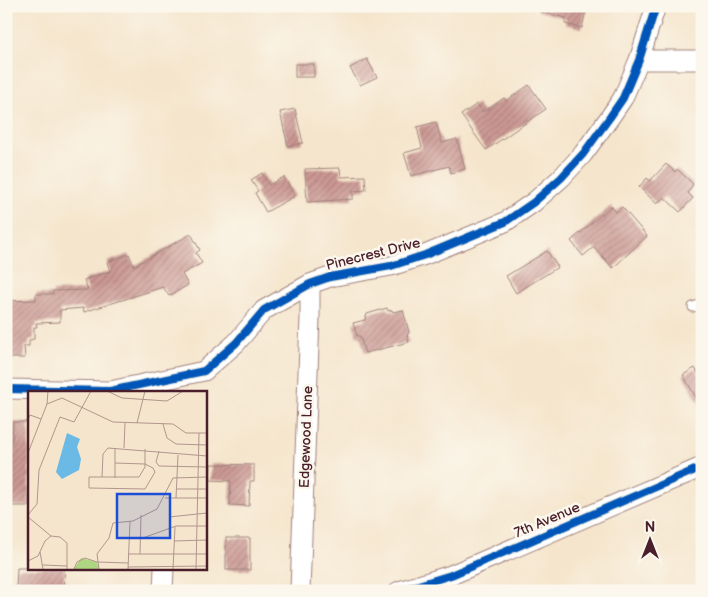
<svg xmlns="http://www.w3.org/2000/svg" width="708" height="597" viewBox="0 0 708 597" font-family="'Balsamiq Sans',sans-serif">
	<style>
		.building { fill: url(#building-hatch) }
		.lines { fill: none; stroke-linecap: round; stroke-linejoin: round }
		.service-casing { stroke: #a0827c; stroke-width: 11 }
		.minor-casing { stroke: #a0827c; stroke-width: 21 }
		.service { stroke: #fff; stroke-width: 9 }
		.minor { stroke: #fff; stroke-width: 19 }
		.cycleway-casing { stroke: #fbf7ec; stroke-width: 11 }
		.cycleway { stroke: #0057b8; stroke-width: 8 }
		.labels { text-anchor: middle; dominant-baseline: central; stroke-width: 5; stroke-linejoin: round; paint-order: stroke }
		.street-label { font-size: 14px; fill: #4a1f2b; stroke: #fbf7ec }
		.inset-road { fill: none; stroke: #b1968c; stroke-width: 1 }
		.view { fill: #1d4ed8; fill-opacity: 0.15; stroke: #1d4ed8; stroke-width: 2.5 }
		.inset-edge { fill: none; stroke: #4a1f2b; stroke-width: 2.5 }
	</style>
	<defs>
		<pattern id="building-hatch" width="6" height="6" patternUnits="userSpaceOnUse" patternTransform="scale(1.25)"><rect width="6" height="6" fill="#cc9994"/><path d="M-1 1l2-2M0 6l6-6M5 7l2-2" fill="none" stroke="#a87c79"/></pattern>
	</defs>
	<rect width="100%" height="100%" fill="#fbf7ec"/>
	<filter id="ink" filterUnits="userSpaceOnUse"><feTurbulence type="fractalNoise" baseFrequency=".02" numOctaves="2"/><feDisplacementMap in="SourceGraphic" scale="10" xChannelSelector="R" yChannelSelector="G"/><feConvolveMatrix kernelMatrix="1 2 1 2 8 2 1 2 1" color-interpolation-filters="sRGB"/></filter>
	<filter id="wash" filterUnits="userSpaceOnUse"><feTurbulence type="fractalNoise" baseFrequency=".0096" numOctaves="4" result="noise"/><feDisplacementMap in="SourceGraphic" scale="20" xChannelSelector="R" yChannelSelector="G"/><feGaussianBlur stdDeviation="1.12" result="paint"/><feColorMatrix in="noise" values="0 0 0 0 0 0 0 0 0 0 0 0 0 0 0 0 0 1.4 0 .05"/><feComposite in="paint" operator="in"/></filter>
	<g filter="url(#wash)">
		<rect width="100%" height="100%" fill="#f5e5cc"/>
		<g id="blocks">
			<g class="building">
				<path d="M539 6H587L582 28 565 24 566 18 538 11Z"/>
				<path d="M367 59 377 77 360 85 350 68Z"/>
				<rect x="295" y="64" width="19" height="13"/>
				<path d="M529 85 546 109 486 150 461 115 477 104 483 112 504 98 506 101Z"/>
				<path d="M295 109 303 143 288 146 280 112Z"/>
				<path d="M436 122 442 143 457 139 465 169 451 173 449 166 411 176 404 153 422 148 417 127Z"/>
				<path d="M666 164 675 172 677 169 693 184 688 193 693 198 680 212 664 197 657 204 639 187 647 178 650 181Z"/>
				<path d="M340 168 341 177 365 176 366 190 353 191V199L307 202 305 169Z"/>
				<path d="M262 173 269 185 284 177 295 196 266 212 255 193 258 191 251 180Z"/>
				<path d="M611 206 616 212 622 207 647 236 613 268 594 247 583 256 571 241Z"/>
				<path d="M191 234 200 250 196 253 202 263 182 274 188 285 169 296 163 287 84 312 83 308 60 310V322L36 323 37 327H34V339L29 340V346H24L25 358H6V301L36 300V294H53V291L88 290 84 280 110 271 107 262 129 254 134 266Z"/>
				<path d="M547 251 558 267 516 293 506 276Z"/>
				<path d="M387 308 388 311 392 310 393 312 403 310 409 332 407 335 409 342 365 353 360 336H357L353 323 365 320 367 314Z"/>
				<path d="M695 368 702 380V408L683 375Z"/>
				<path d="M13 422H29V506H6L7 441H12Z"/>
				<path d="M211 464 254 465V481H250L249 506 230 505 231 481 210 480Z"/>
				<rect x="226" y="538" width="24" height="32"/>
				<path d="M17 568H64L65 591H16Z"/>
			</g>
		</g>
	</g>
	<g filter="url(#ink)">
		<use href="#blocks" fill-opacity="0" stroke="#a0827c" stroke-width="1"/>
		<g class="lines">
			<g class="service-casing">
				<path id="service" d="M693 307 702 304"/>
			</g>
			<g class="minor-casing">
				<g id="minor">
					<path d="M639 60H702"/>
					<path d="M6 389 110 391 204 371 236 343 264 310 310 284 330 277 391 266 425 255 505 222 534 202 561 178 583 154 610 117 623 98 639 60 656 6"/>
					<path d="M163 591 164 568"/>
					<path d="M300 591 310 318V284"/>
					<path d="M399 591 451 575 702 467"/>
				</g>
			</g>
			<use href="#service" class="service"/>
			<use href="#minor" class="minor"/>
			<g class="cycleway-casing">
				<g id="cycleway">
					<path d="M6 389 110 391 204 371 236 343 264 310 310 284 330 277 391 266 425 255 505 222 534 202 561 178 583 154 610 117 623 98 639 60 656 6"/>
					<path d="M399 591 451 575 702 467"/>
				</g>
			</g>
			<use href="#cycleway" class="cycleway"/>
		</g>
	</g>
	<g class="labels">
		<g class="street-label">
			<text transform="translate(373 254) rotate(-14)">Pinecrest Drive</text>
			<text transform="translate(306 437) rotate(-88)">Edgewood Lane</text>
			<text transform="translate(547 520) rotate(-23)">7th Avenue</text>
		</g>
	</g>
	<g transform="translate(28 391)">
		<rect width="179" height="179" fill="#f5e5cc"/>
		<path d="M53 167 69 171 71 178H46Z" fill="#aed681"/>
		<path d="M39 42 52 48 49 56 53 68 51 79 34 88 28 81Z" fill="#6bb9e5"/>
		<path class="inset-road" d="M79 0 94 7 139 10 155 0M19 13 34 7 85 31 145 33 158 42H179M0 28 2 24 13 28M109 32 117 0M135 33 139 47 148 53 179 54M96 57 97 32M131 60 128 71 131 75 179 76M0 62 19 13 20 0M87 72 117 73 125 77 127 81 117 98 61 97V86H111L117 76V58M74 86 75 63 80 57 179 65M87 87V57M149 98H179M137 107H179M148 107 150 64M0 124 9 113 11 79 32 26 46 31 63 0M0 126 23 145M141 126 179 122M23 145 32 146 39 152V178M112 148 148 135H179M146 150 179 149M12 161 15 178M100 163H179M112 163 113 124M0 170 10 165 17 150 23 145M15 174 39 175M100 176 179 175M46 178 49 171 57 167 69 171 100 172M71 178 69 163 81 147 85 132 105 130 129 118 145 87 179 86M100 178 102 131M145 178 147 136M168 178 171 42"/>
		<path class="view" d="M89 103H142V147H89Z"/>
		<rect width="179" height="179" class="inset-edge"/>
	</g>
	<rect width="708" height="597" fill="none" stroke="#fbf7ec" stroke-width="25"/>
	<g transform="translate(650 540)" stroke="#fbf7ec" stroke-width="4" paint-order="stroke">
	<path d="M0-4L9 19L0 12L-9 19Z" fill="#4a1f2b"/>
	<text y="-8" font-size="14" font-weight="bold" text-anchor="middle" fill="#4a1f2b">N</text>
	</g>
</svg>
